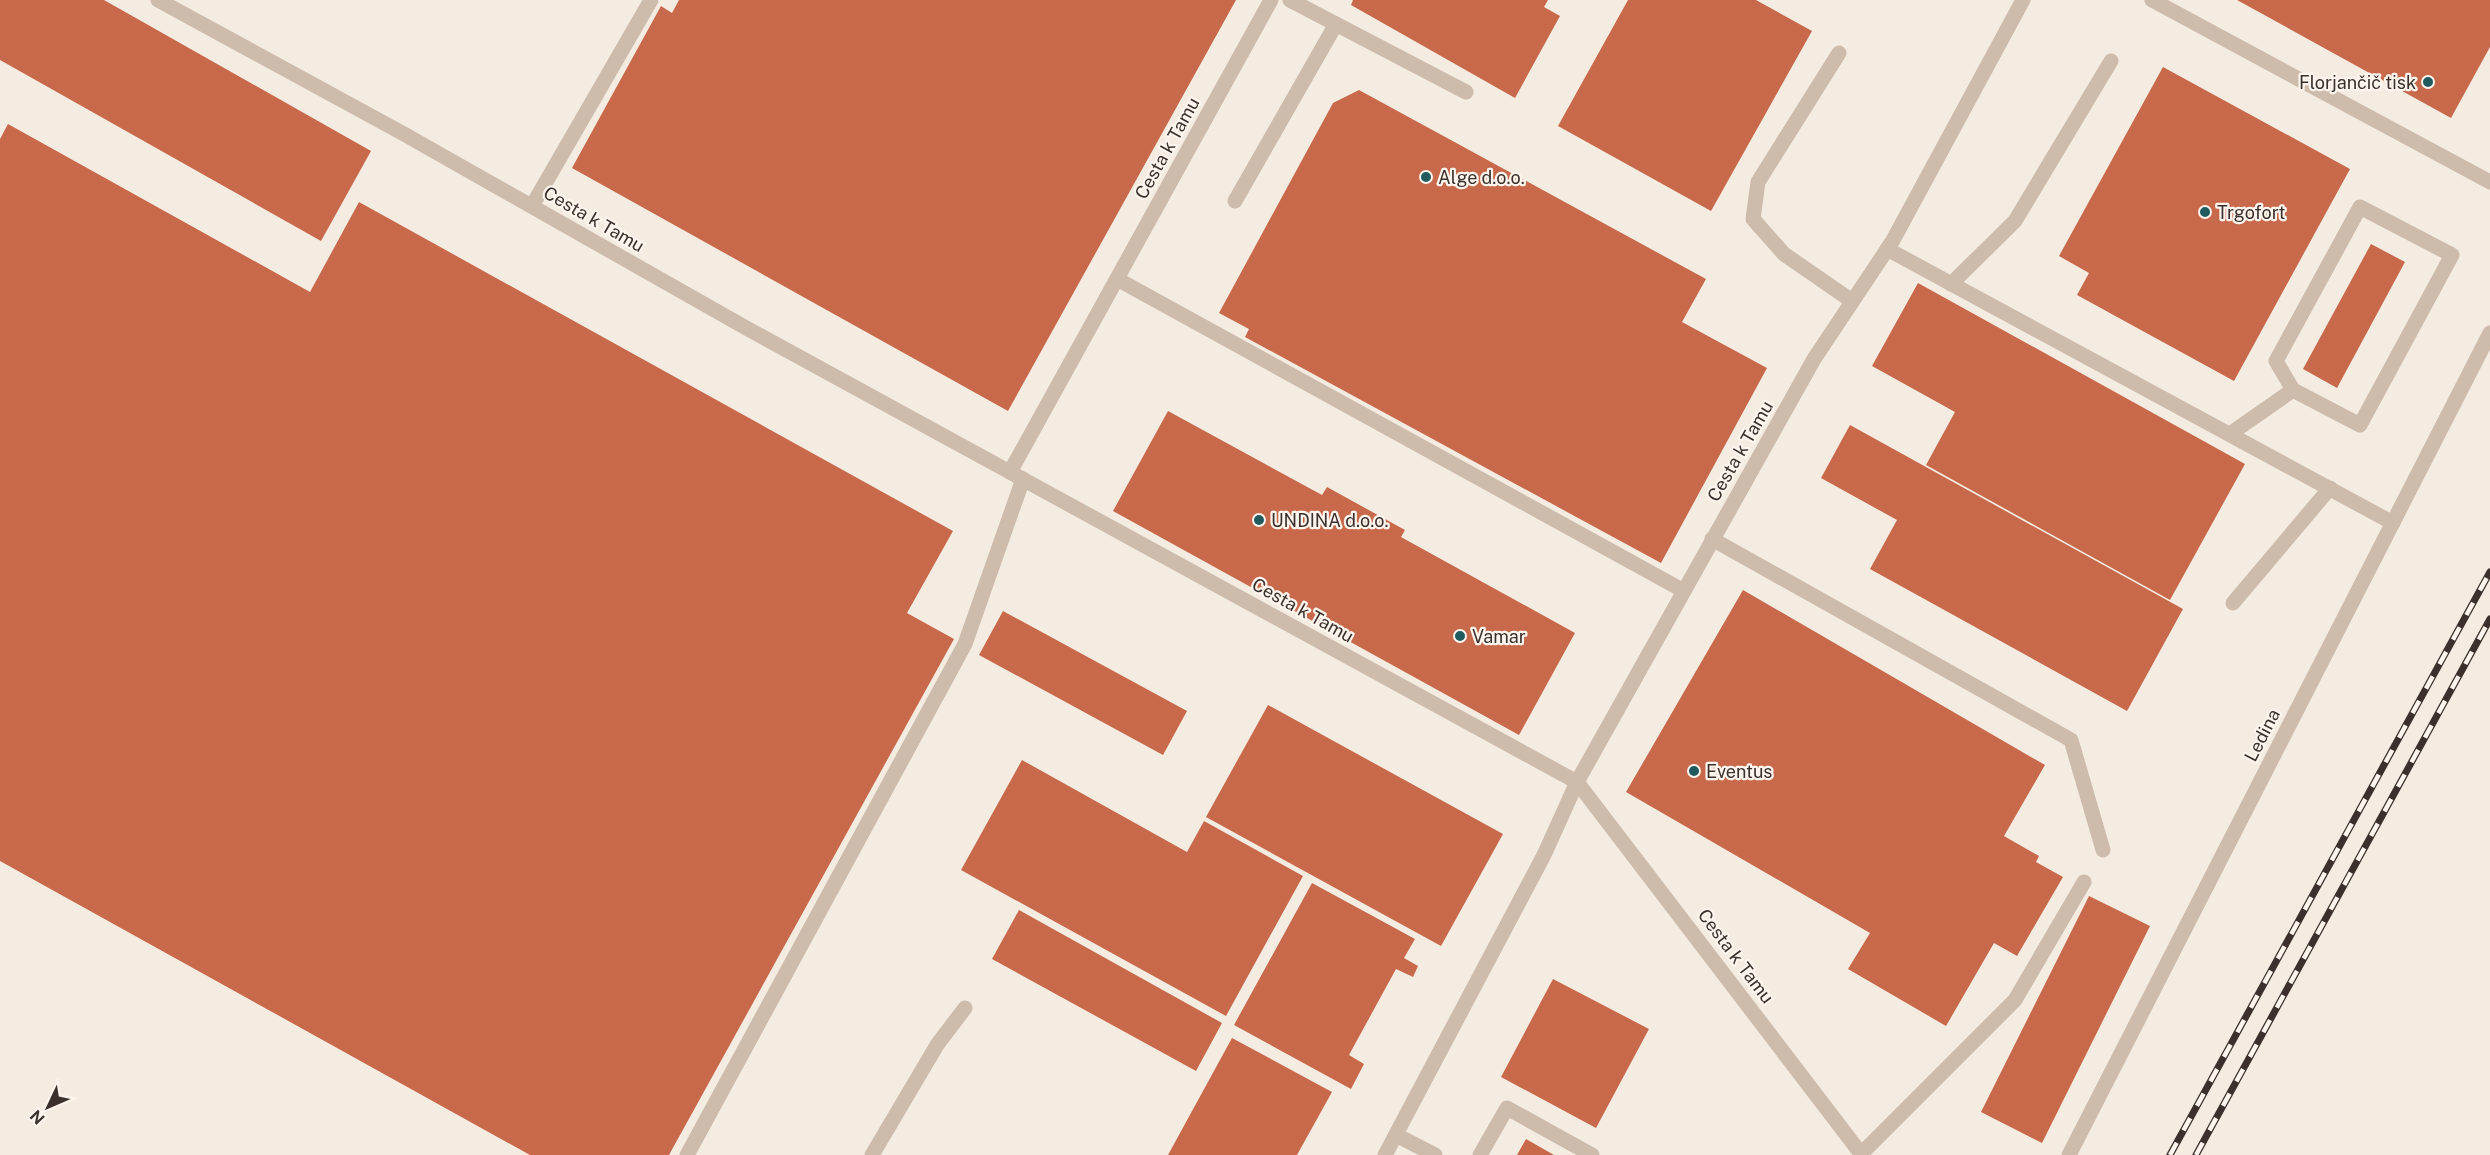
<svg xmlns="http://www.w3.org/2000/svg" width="2490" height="1155" viewBox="0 0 2490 1155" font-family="'Public Sans',sans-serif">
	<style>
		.building { fill: #c8694b }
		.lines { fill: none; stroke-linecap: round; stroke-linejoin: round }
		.lane { stroke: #cdbbac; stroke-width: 15 }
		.street { stroke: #cdbbac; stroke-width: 15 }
		.rail-casing { stroke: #3b302b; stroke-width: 7 }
		.rail { stroke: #fbf5ee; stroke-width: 4.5; stroke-dasharray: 14; stroke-linecap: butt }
		.poi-dot { fill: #1f5a5e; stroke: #fbf5ee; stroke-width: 2 }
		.labels { text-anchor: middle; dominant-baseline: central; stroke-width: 4.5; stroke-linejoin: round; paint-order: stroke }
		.poi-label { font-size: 18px; fill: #3b302b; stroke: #fbf5ee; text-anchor: start }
		.street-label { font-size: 18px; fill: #3b302b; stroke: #fbf5ee }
	</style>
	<rect width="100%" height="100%" fill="#f4ebe1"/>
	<g class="building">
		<path d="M0 0H104L371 151 321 241 0 60Z"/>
		<path d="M679 0H1236L1008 411 572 168 661 6 672 13Z"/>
		<path d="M1353 0H1548L1544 7 1560 16 1515 98 1351 5Z"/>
		<path d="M1628 0H1756L1812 31 1711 211 1558 126Z"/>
		<path d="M2237 0H2490V47L2451 118Z"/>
		<path d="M2163 67 2350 169 2234 381 2077 295 2089 273 2059 256Z"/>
		<path d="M1359 90 1706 279 1682 322 1767 368 1661 563 1245 337 1249 329 1219 313 1333 103Z"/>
		<path d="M8 124 310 292 359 202 953 531 907 613 954 639 669 1155H530L0 861V139Z"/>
		<path d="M2371 244 2405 262 2337 388 2303 369Z"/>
		<path d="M1918 283 2245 464 2170 600 1926 465 1955 412 1872 366Z"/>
		<path d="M1168 411 1322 495 1327 487 1405 530 1401 537 1575 633 1519 735 1113 511Z"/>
		<path d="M1850 425 2183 609 2127 711 1870 569 1897 520 1821 478Z"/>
		<path d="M1743 590 2045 765 2004 836 2039 856 2036 862 2063 877 2017 956 1994 943 1946 1026 1848 969 1870 933 1626 792Z"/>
		<path d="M1003 611 1187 711 1163 755 979 655Z"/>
		<path d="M1268 705 1503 834 1441 946 1206 817Z"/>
		<path d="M1022 760 1187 852 1204 821 1303 876 1226 1016 961 870Z"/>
		<path d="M1312 883 1415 939 1404 958 1418 966 1413 977 1396 969 1349 1055 1364 1064 1351 1089 1234 1025Z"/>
		<path d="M2089 896 2150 926 2042 1143 1981 1112Z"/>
		<path d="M1019 910 1222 1023 1196 1071 992 959Z"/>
		<path d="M1553 979 1649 1029 1596 1128 1501 1077Z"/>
		<path d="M1232 1038 1332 1092 1297 1155H1168Z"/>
		<path d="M1526 1139 1554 1155H1517Z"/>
	</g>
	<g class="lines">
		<g class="lane">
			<path d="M1290 0 1466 92"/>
			<path d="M2152 0 2490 182"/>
			<path d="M1839 53 1758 182 1753 219 1784 254 1852 301"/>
			<path d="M1235 201 1336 24"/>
			<path d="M532 206 651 0"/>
			<path d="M1887 249 2393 523"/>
			<path d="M1117 279 1684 591"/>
			<path d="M1951 284 2015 221 2111 61"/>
			<path d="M2230 434 2293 390 2360 425 2452 255 2360 207 2276 361 2293 390"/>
			<path d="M1712 539 2071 740 2103 850"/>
			<path d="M2233 603 2330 488"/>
			<path d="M1577 782 1862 1155"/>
			<path d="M1396 1135 1435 1155"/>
			<path d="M1861 1154 2015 1000 2084 882"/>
			<path d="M687 1155 965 644 1023 479"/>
			<path d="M872 1155 937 1045 965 1008"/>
			<path d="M1480 1155 1507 1108 1592 1155"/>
		</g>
		<g class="street">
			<path d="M158 0 404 134 748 329 1577 782"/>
			<path d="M1010 472 1271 0"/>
			<path d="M1385 1155 1544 855 1577 782 1814 359 1892 242 2023 0"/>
			<path d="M2069 1155 2490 333"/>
		</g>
		<g class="rail-casing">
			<g id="rail">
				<path d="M2170 1155 2490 572"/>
				<path d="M2196 1155 2490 619"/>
			</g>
		</g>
		<use href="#rail" class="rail"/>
	</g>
	<g class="poi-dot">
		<circle cx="2428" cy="82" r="6"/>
		<circle cx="1426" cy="177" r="6"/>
		<circle cx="2205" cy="212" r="6"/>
		<circle cx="1259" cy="520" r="6"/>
		<circle cx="1460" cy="636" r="6"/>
		<circle cx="1694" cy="771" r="6"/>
	</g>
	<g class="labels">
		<g class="poi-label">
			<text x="2416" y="82" text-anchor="end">Florjančič tisk</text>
			<text x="1438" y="177">Alge d.o.o.</text>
			<text x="2217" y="212">Trgofort</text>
			<text x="1271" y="520">UNDINA d.o.o.</text>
			<text x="1472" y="636">Vamar</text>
			<text x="1706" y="771">Eventus</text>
		</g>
		<g class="street-label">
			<text transform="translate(1167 148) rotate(-61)">Cesta k Tamu</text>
			<text transform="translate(594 219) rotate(30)">Cesta k Tamu</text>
			<text transform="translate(1740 451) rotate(-60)">Cesta k Tamu</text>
			<text transform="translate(1303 610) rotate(29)">Cesta k Tamu</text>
			<text transform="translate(2262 735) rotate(-63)">Ledina</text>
			<text transform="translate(1736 956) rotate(53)">Cesta k Tamu</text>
		</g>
	</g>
	<g transform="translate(48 1107) rotate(226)" stroke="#fbf5ee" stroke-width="4.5" paint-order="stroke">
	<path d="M0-4.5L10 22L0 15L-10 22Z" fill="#3b302b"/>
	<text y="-9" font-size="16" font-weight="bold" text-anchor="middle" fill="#3b302b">N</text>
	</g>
</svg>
